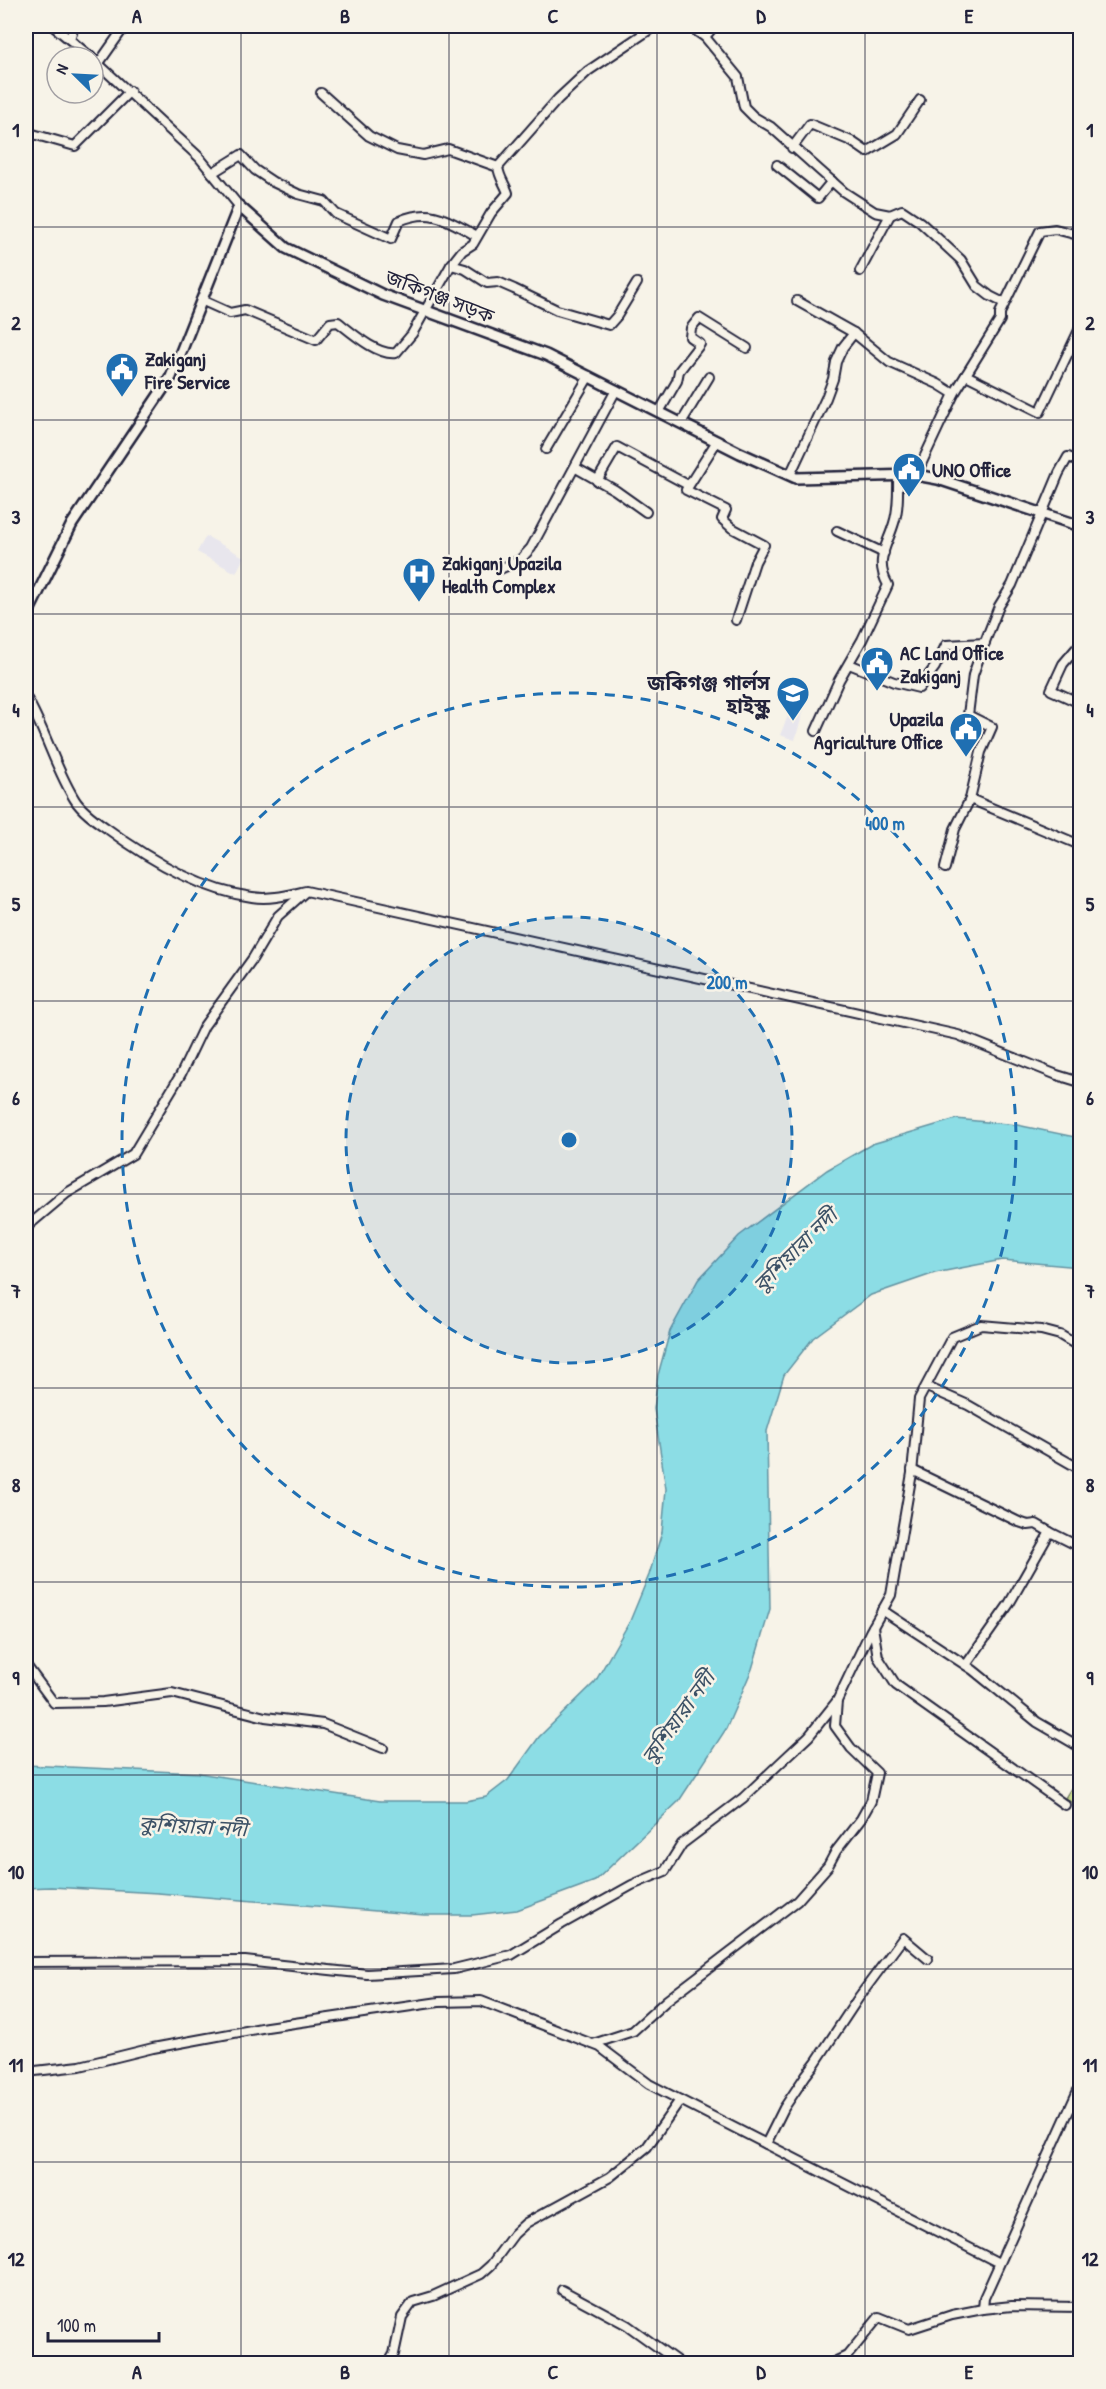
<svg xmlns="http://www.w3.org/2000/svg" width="1106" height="2389" viewBox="0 0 1106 2389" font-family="'Patrick Hand','Noto Sans Bengali',sans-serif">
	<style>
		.built { fill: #e8e6ed }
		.green { fill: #c6d88d; stroke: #747d64; stroke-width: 1.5 }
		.water { fill: #8cdde5; stroke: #6292a1; stroke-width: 1.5 }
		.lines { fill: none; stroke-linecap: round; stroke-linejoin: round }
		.minor-casing { stroke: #22223b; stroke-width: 12 }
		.major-casing { stroke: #22223b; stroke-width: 14 }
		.minor { stroke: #f7f3e8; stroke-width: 8 }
		.major { stroke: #f7f3e8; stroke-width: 9 }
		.grid { fill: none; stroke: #22223b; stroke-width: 1.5; stroke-opacity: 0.55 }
		.ring { fill: none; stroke: #1f6fb2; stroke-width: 3; stroke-dasharray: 10 8 }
		.labels { text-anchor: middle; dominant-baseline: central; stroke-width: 5; stroke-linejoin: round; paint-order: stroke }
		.street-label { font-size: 20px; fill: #22223b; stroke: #f7f3e8 }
		.poi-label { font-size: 20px; font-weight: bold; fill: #22223b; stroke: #f7f3e8; text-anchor: start }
		.water-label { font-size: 21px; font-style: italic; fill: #3c5166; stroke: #f7f3e8 }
		.centre { fill: #1f6fb2; stroke: #f7f3e8; stroke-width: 3 }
		.ring-label { font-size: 18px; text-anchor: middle; font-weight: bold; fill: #1f6fb2; stroke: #f7f3e8; stroke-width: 5; stroke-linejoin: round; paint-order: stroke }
		.neatline { fill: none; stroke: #22223b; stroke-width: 2 }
		.grid-label { font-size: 20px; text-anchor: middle; font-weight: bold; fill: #22223b }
	</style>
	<rect width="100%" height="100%" fill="#f7f3e8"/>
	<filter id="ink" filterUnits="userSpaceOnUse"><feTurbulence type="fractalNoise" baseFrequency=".0167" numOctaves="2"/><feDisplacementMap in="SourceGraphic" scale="12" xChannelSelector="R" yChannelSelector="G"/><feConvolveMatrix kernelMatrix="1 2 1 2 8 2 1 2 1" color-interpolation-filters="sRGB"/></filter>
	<g filter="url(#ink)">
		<g class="built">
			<path d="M206 536 244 557 236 573 197 552Z"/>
			<path d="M792 706 804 709 795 740 780 735Z"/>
		</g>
		<path class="green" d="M1080 1774V1808L1065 1798Z"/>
		<path class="water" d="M956 1119 1017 1125 1080 1138V1267L1002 1260 935 1273 871 1295 813 1338 784 1375 767 1431 770 1609 752 1669 726 1729 679 1801 595 1881 517 1910 472 1915H424L158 1893 51 1887 26 1888V1765L198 1773 380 1801H466L486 1797 508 1780 539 1737 595 1682 630 1621 649 1575 662 1532 666 1489 654 1409 658 1375 670 1331 698 1280 739 1236 827 1170 872 1144Z"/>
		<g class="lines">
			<g class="minor-casing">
				<g id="minor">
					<path d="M53 26 91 57"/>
					<path d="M689 26 705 37"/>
					<path d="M714 26 705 37 738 77 744 107 754 117 771 127 844 192 875 212 890 215 902 210 920 222 961 260 977 286 990 296 1004 303"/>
					<path d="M70 39 74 26"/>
					<path d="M93 59 199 157 239 206"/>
					<path d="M99 63 125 26"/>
					<path d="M26 132 75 146 130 91"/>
					<path d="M792 148 810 124 851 141 867 152 897 134 920 100"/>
					<path d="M777 165 818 198 832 181"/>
					<path d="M498 167 558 99 588 71 655 26"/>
					<path d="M212 173 241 155 255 170 273 182 298 194 324 201 336 214 391 239 399 221C433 207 447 220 477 236"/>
					<path d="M451 265 465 269 487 283 498 282 514 289 557 310 609 325 617 316 637 283"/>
					<path d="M860 271 890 215"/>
					<path d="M201 300 230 313 245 310 316 340 330 323 338 322C352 333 378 356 396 353L412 334 451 265 462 251 473 244 491 213 508 193C505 184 499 177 498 167L448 149 423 155 397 150 369 136 321 93"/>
					<path d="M797 301 854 333 889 362 938 384 954 394"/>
					<path d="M966 375 1040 412 1080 328"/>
					<path d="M659 412 677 381 679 371 700 344 690 337 691 328 699 318 747 348"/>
					<path d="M681 423 709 377"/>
					<path d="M717 441 686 490 726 510 722 519 732 528 764 545 755 562 736 620"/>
					<path d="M546 449 589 376"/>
					<path d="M576 468 615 490 646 512"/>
					<path d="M790 475 826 398 833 379 836 362 843 347 854 333"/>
					<path d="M916 475 954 394 1000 320V313L1040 231 1055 229 1078 235 1080 233"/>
					<path d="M597 481 617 447 688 485"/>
					<path d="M837 531 884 553"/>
					<path d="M500 569 520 560 531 548 616 390"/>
					<path d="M1080 644 1063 664 1051 690 1080 703"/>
					<path d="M849 664 894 682 919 688 935 667 946 645 985 643"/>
					<path d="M26 697C45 729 55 768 75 800 82 811 95 820 105 827 148 859 199 890 252 897 270 900 288 895 306 891L958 1035 1057 1075 1080 1082"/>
					<path d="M816 731 839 680 862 640 888 585C874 560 887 547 894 523 899 508 898 491 898 476"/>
					<path d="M970 799 981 752 992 727 968 715 973 675 981 652 999 606 1012 585 1059 473 1068 457 1080 461"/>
					<path d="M945 868 955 829 970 799 1080 845"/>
					<path d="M26 1231 29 1225 67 1193 133 1154 181 1074 204 1026 253 958 278 916 305 892"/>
					<path d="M927 1387 968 1405 1080 1469"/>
					<path d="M912 1470 1019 1522 1028 1525 1036 1524 1050 1532"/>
					<path d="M882 1610 973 1670 1037 1722 1080 1747"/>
					<path d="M873 1627 878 1657 896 1685 1065 1805"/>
					<path d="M26 1665 54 1703 103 1702 172 1693 265 1717 323 1724 383 1748"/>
					<path d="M966 1665 1009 1604 1050 1532 1080 1547"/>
					<path d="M26 1962 245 1961 367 1974 454 1969 511 1955 562 1924 632 1885 665 1871 682 1844 743 1798 779 1764 809 1736 837 1701"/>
					<path d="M593 2044 633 2031 667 2000 797 1901 828 1866 836 1851 861 1819 871 1801 877 1773 851 1748 835 1726 837 1701 870 1632 891 1595 912 1473 919 1399 952 1337 981 1325 1041 1330 1060 1335 1080 1347"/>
					<path d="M26 2072 80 2066 153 2048 267 2027 439 2002 481 2001 600 2047 649 2084 999 2263"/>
					<path d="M766 2144 784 2108 806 2075 816 2062 859 1997 903 1938 928 1959"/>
					<path d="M562 2290 627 2325 681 2364"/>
					<path d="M983 2309 984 2298 1080 2086"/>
					<path d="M388 2364 394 2354 402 2317 413 2302 433 2296 481 2274 491 2265 514 2234 526 2223 610 2177 647 2147 680 2100"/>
					<path d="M830 2364 847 2356 879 2317 909 2329 952 2315 983 2309 1012 2306 1080 2307"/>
				</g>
			</g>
			<g class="major-casing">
				<path id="major" d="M26 617 72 524 171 377 239 206 286 248 383 295 546 355 740 453 796 478 916 475 938 479 1080 526"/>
			</g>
			<use href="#minor" class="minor"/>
			<use href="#major" class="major"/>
		</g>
	</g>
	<path class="grid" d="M241 26V2364M449 26V2364M657 26V2364M865 26V2364M26 227H1080M26 420H1080M26 614H1080M26 807H1080M26 1001H1080M26 1194H1080M26 1388H1080M26 1582H1080M26 1775H1080M26 1969H1080M26 2162H1080"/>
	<circle cx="569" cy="1140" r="223" fill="#1f6fb2" fill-opacity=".12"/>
	<g class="ring">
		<circle cx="569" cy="1140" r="223"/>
		<circle cx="569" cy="1140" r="447"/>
	</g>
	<defs>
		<g id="civic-pin" transform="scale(1.725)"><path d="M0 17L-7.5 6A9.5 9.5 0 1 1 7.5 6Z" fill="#1f6fb2" stroke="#f7f3e8"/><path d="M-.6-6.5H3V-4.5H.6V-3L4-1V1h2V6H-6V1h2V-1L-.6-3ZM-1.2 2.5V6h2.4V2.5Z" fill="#fff"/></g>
		<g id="hospital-pin" transform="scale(1.725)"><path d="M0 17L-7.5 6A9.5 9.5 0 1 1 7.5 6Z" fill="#1f6fb2" stroke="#f7f3e8"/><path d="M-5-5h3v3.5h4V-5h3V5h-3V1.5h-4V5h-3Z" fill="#fff"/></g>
		<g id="school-pin" transform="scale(1.725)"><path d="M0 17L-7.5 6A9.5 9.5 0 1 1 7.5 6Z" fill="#1f6fb2" stroke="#f7f3e8"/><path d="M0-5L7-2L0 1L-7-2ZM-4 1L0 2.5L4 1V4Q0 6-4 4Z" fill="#fff"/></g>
	</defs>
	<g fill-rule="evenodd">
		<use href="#civic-pin" x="122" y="369"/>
		<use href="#civic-pin" x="909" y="469"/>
		<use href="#hospital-pin" x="419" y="574"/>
		<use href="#civic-pin" x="877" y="663"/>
		<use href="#school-pin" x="793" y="693"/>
		<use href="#civic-pin" x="966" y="729"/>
	</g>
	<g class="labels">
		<g class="street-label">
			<text transform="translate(440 296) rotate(21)">জকিগঞ্জ সড়ক</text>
		</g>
		<g class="poi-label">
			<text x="145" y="358">Zakiganj<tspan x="145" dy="23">Fire Service</tspan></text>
			<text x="932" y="469">UNO Office</text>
			<text x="442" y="562">Zakiganj Upazila<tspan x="442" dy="23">Health Complex</tspan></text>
			<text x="900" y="652">AC Land Office<tspan x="900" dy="23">Zakiganj</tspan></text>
			<text x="770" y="682" text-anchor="end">জকিগঞ্জ গার্লস<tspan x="770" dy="23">হাইস্কুল</tspan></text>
			<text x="943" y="718" text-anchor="end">Upazila<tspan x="943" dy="23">Agriculture Office</tspan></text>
		</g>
		<g class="water-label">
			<text transform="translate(795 1250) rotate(-45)">কুশিয়ারা নদী</text>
			<text transform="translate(678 1717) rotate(-54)">কুশিয়ারা নদী</text>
			<text transform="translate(193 1826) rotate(3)">কুশিয়ারা নদী</text>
		</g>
	</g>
	<circle cx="569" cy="1140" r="9" class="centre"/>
	<g class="ring-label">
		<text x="885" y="830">400 m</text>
		<text x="727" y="989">200 m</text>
	</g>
	<rect width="1106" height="2389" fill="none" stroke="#f7f3e8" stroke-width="66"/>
	<g transform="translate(75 75) rotate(294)"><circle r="28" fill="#f7f3e8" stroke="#a29fa3" stroke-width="1.5"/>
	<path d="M0-4.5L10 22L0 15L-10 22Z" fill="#1f6fb2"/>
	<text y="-9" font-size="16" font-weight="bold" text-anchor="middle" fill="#22223b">N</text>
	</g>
	<path d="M48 2332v9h111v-9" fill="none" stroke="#22223b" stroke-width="3"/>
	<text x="57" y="2332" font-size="18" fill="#22223b" stroke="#f7f3e8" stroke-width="4.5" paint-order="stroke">100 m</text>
	<rect x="33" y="33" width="1040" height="2323" class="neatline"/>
	<g class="grid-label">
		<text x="137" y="23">A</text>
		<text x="345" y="23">B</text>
		<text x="553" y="23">C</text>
		<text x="761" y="23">D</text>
		<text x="969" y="23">E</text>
		<text x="16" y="137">1</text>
		<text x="1090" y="137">1</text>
		<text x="16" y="330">2</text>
		<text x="1090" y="330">2</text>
		<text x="16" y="524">3</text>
		<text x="1090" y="524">3</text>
		<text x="16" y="717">4</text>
		<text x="1090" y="717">4</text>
		<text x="16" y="911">5</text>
		<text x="1090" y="911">5</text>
		<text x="16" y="1105">6</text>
		<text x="1090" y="1105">6</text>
		<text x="16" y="1298">7</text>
		<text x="1090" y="1298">7</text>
		<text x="16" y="1492">8</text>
		<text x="1090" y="1492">8</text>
		<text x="16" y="1685">9</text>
		<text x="1090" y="1685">9</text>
		<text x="16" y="1879">10</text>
		<text x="1090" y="1879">10</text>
		<text x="16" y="2072">11</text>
		<text x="1090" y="2072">11</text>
		<text x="16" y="2266">12</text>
		<text x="1090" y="2266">12</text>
		<text x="137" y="2379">A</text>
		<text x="345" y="2379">B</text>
		<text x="553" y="2379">C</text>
		<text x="761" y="2379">D</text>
		<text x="969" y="2379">E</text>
	</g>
</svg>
